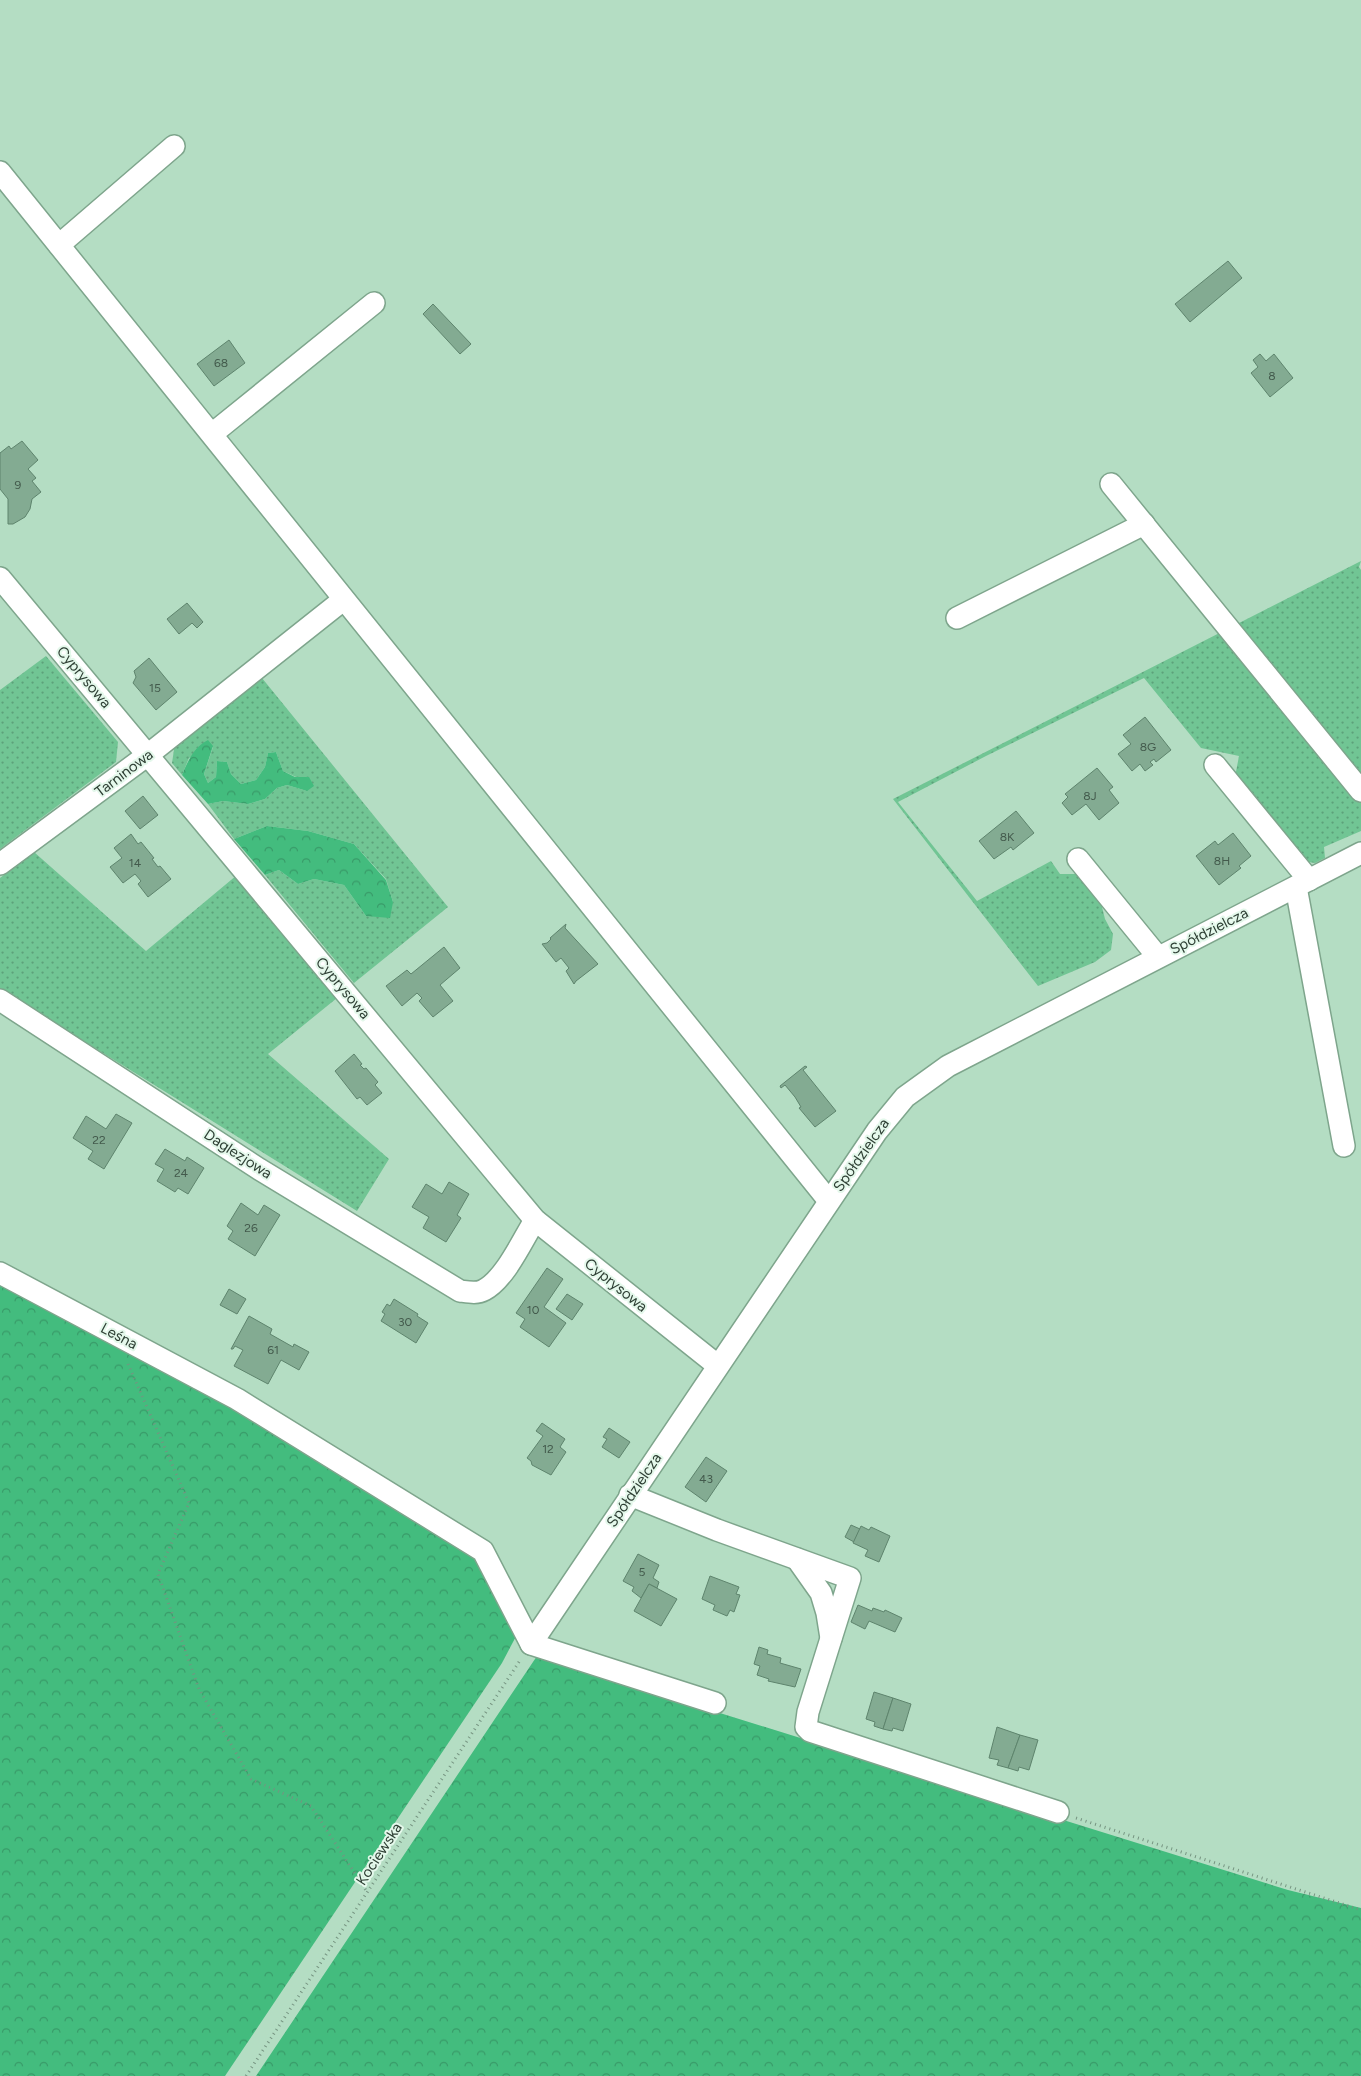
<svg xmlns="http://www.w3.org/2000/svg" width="1361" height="2076" viewBox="0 0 1361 2076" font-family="Figtree,sans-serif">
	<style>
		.grass { fill: url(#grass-dots) }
		.forest { fill: url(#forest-crowns) }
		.building { fill: #83ab92; stroke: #5e846d }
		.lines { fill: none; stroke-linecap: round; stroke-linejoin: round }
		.minor-casing { stroke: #7ea58c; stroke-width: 24 }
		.path { stroke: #769481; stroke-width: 3; stroke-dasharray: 1 4; stroke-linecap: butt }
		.minor { stroke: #fff; stroke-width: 21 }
		.labels { text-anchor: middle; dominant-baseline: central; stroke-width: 4; stroke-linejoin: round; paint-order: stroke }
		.number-label { font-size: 12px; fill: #435a4c }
		.street-label { font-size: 15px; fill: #2e3f34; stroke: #e4f8eb }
	</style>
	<defs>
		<pattern id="grass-dots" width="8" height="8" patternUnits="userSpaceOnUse" patternTransform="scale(1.25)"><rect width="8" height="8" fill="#71c594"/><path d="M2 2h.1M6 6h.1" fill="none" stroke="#5da17a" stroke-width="1.8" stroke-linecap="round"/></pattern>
		<pattern id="forest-crowns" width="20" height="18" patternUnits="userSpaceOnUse" patternTransform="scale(1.25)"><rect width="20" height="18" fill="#43bc7e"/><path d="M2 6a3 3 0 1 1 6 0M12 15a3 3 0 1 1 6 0" fill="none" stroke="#389a68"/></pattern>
	</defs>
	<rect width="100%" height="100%" fill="#b4ddc3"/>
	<g class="grass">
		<path d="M1361 561 1359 567 1361 570V831L1324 847 1325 858 1315 863 1302 861 1235 777 1239 756 1201 748 1144 678 986 756 898 802 977 901 1051 861 1060 874H1080L1100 899 1105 919 1113 934 1111 950 1095 962 1038 986 893 799Z"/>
		<path d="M46 656 118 742 116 762 0 849V690Z"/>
		<path d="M262 678 448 907 354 983 265 875 279 870 298 884 314 879 344 885 366 916 393 902 386 879 354 844 308 831 267 826 234 839 208 804 223 801 248 804 265 799 277 788 287 785 307 791 296 777 283 771 276 752 268 753 265 767 256 780 241 784 231 774 227 762 217 761 216 777 208 783 204 774 213 747 189 758 182 775 172 763 175 743Z"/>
		<path d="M34 852 146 951 237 875 337 998 268 1054 389 1159 357 1211 0 989V878Z"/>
	</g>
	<g class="forest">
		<path d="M208 740 213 746 204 774 208 783 216 777 217 761 227 762 231 774 241 784 256 780 265 767 268 753 276 752 283 771 295 777H309L314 786 307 791 287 785 277 788 265 799 248 804 223 801 208 804 182 775C188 761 193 748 208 740Z"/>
		<path d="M267 826 308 831 354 844 386 880 393 902 390 918 366 916 344 885 314 879 298 884 279 870 265 875 234 839Z"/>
		<path d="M0 1277 482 1551 522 1625 502 1663 225 2076H0Z"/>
		<path d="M537 1656 1288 1890 1361 1908V2076H256Z"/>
	</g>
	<g class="building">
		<path d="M1228 261 1242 278 1190 322 1175 304Z"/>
		<path d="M433 304 471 344 460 354 423 314Z"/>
		<path d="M229 340 245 363 214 386 197 364Z"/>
		<path d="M1260 354 1266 361 1274 354 1293 378 1270 397 1251 373 1258 367 1253 360Z"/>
		<path d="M22 441 38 460 28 469 36 478 32 481 41 492 32 499 30 509 25 517 13 524H8V499L0 489V453L9 446 11 449Z"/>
		<path d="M187 603 203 622 197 628 192 623 179 634 167 619Z"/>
		<path d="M149 658 177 692 156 710 133 683 136 677 134 671Z"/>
		<path d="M1145 717 1171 750 1156 762 1154 759 1150 762 1153 765 1145 771 1140 764 1132 771 1118 754 1131 744 1123 735Z"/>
		<path d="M1097 768 1113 787 1109 790 1119 803 1099 820 1086 804 1072 815 1062 803 1068 797 1065 794Z"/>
		<path d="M143 796 158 815 140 829 125 811Z"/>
		<path d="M1016 811 1034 833 1013 850 1011 847 994 859 979 841Z"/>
		<path d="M1233 833 1251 856 1239 866 1241 868 1219 885 1196 856 1215 841 1218 845Z"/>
		<path d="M131 834 138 844 141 842 154 858 152 859 158 867 160 866 171 879 148 897 138 884 141 881 135 874 123 883 110 867 122 858 114 848Z"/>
		<path d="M566 924 565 928 598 964 576 981 574 984 566 971 569 968 561 958 556 962 542 944 547 943 551 939 550 938Z"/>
		<path d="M444 947 460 968 440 985 453 1001 433 1017 419 1001 422 998 417 993 402 1006 386 986 407 970 411 974Z"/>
		<path d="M354 1054 362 1064 360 1065 364 1069 366 1068 378 1082 375 1085 382 1093 367 1105 360 1097 357 1099 335 1071Z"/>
		<path d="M805 1066 807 1067 803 1070 836 1111 815 1127 799 1108 801 1107 795 1097 785 1085 781 1088 780 1086Z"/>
		<path d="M116 1114 132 1123 104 1169 88 1159 93 1151 73 1138 86 1116 106 1129Z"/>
		<path d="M165 1149 185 1161 187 1157 204 1168 188 1194 178 1188 175 1192 157 1181 164 1169 155 1164Z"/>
		<path d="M449 1182 469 1194 457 1215 461 1218 446 1242 423 1228 429 1217 412 1207 426 1184 442 1194Z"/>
		<path d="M241 1203 258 1215 264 1205 280 1215 255 1256 228 1239 233 1231 227 1226Z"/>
		<path d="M547 1268 563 1279 544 1307 566 1323 549 1347 520 1327 525 1319 516 1313Z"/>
		<path d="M229 1289 246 1299 237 1314 220 1305Z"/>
		<path d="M567 1294 583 1304 572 1320 556 1309Z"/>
		<path d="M394 1299 418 1314 417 1316 428 1323 416 1343 381 1321 385 1314 382 1312 387 1304 390 1306Z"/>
		<path d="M249 1316 272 1329 270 1334 293 1347 294 1344 309 1352 299 1370 281 1360 268 1384 234 1366 243 1350 235 1346 233 1349H231Z"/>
		<path d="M542 1423 565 1439 560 1447 566 1452 551 1475 532 1465 531 1461 527 1458 543 1436 536 1431Z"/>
		<path d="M609 1428 630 1442 619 1458 602 1447 607 1439 603 1437Z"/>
		<path d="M706 1457 727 1471 706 1502 685 1487Z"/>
		<path d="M851 1525 860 1529 854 1542 845 1537Z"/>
		<path d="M861 1526 869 1530 871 1527 890 1536 879 1562 865 1556 868 1550 853 1543Z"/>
		<path d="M638 1554 659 1565 653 1578 659 1582 657 1588 649 1584 641 1598 632 1591 634 1587 623 1581Z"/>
		<path d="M710 1576 739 1587 736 1594 740 1595 734 1612 730 1610 727 1616 713 1610 715 1605 702 1599Z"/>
		<path d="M649 1584 677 1599 661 1626 634 1611Z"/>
		<path d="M858 1605 872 1611 873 1608 884 1612 885 1610 902 1618 895 1632 869 1621 865 1629 851 1622Z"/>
		<path d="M759 1647 768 1650 767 1654 781 1658 780 1663 801 1669 795 1687 768 1681 769 1679 757 1675 760 1666 754 1664Z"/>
		<path d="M874 1692 893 1698 883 1729 874 1726 875 1722 866 1719Z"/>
		<path d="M893 1698 911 1704 903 1731 893 1728 892 1731 883 1729Z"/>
		<path d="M997 1727 1020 1735 1008 1768 997 1765 999 1760 989 1758Z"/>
		<path d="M1020 1735 1038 1740 1029 1770 1019 1767 1018 1771 1008 1768Z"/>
	</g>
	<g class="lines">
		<g class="minor-casing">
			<g id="minor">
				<path d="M0 172 829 1201"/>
				<path d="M59 245 174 146"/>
				<path d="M212 434 374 303"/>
				<path d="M1111 484 1361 791"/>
				<path d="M0 578 535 1220 717 1365"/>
				<path d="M957 618 1144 524"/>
				<path d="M1215 765 1309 880"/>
				<path d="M1078 859 1158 957"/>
				<path d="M0 864 149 754 343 600"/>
				<path d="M1296 887 1344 1146"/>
				<path d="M0 1000 259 1169 460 1291C468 1292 477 1294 484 1290 505 1279 522 1241 535 1220"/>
				<path d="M0 1273 237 1399 483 1551 531 1644 715 1703"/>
				<path d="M630 1495 717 1530 850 1578 808 1712 806 1727 810 1731 1058 1812"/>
				<path d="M797 1559 821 1593 827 1613 831 1638"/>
				<path d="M531 1644 877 1131 905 1097 948 1066 1361 853"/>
			</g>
		</g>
		<g class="path">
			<path d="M128 1364 189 1503 158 1574 199 1689 251 1779 311 1806 367 1892"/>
			<path d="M1076 1818 1361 1910"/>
			<path d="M246 2076 521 1659"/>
		</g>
		<use href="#minor" class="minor"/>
	</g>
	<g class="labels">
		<g class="number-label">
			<text x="221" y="363">68</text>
			<text x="1272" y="376">8</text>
			<text x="18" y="485">9</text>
			<text x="155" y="688">15</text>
			<text x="1148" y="747">8G</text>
			<text x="1090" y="796">8J</text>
			<text x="1007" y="837">8K</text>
			<text x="1222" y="861">8H</text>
			<text x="135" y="863">14</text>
			<text x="99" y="1140">22</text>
			<text x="181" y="1173">24</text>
			<text x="251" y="1228">26</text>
			<text x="533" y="1310">10</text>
			<text x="405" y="1322">30</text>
			<text x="273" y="1350">61</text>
			<text x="548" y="1449">12</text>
			<text x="706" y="1479">43</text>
			<text x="642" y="1572">5</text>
		</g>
		<g class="street-label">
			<text transform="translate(84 677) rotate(50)">Cyprysowa</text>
			<text transform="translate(124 773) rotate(-37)">Tarninowa</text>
			<text transform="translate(1209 931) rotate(-27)">Spółdzielcza</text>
			<text transform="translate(343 988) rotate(50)">Cyprysowa</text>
			<text transform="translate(238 1154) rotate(33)">Daglezjowa</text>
			<text transform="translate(861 1155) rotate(-55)">Spółdzielcza</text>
			<text transform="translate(616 1285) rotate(39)">Cyprysowa</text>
			<text transform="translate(119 1336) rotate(28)">Leśna</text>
			<text transform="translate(634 1490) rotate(-56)">Spółdzielcza</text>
			<text transform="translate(379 1854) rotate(-57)">Kociewska</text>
		</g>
	</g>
</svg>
